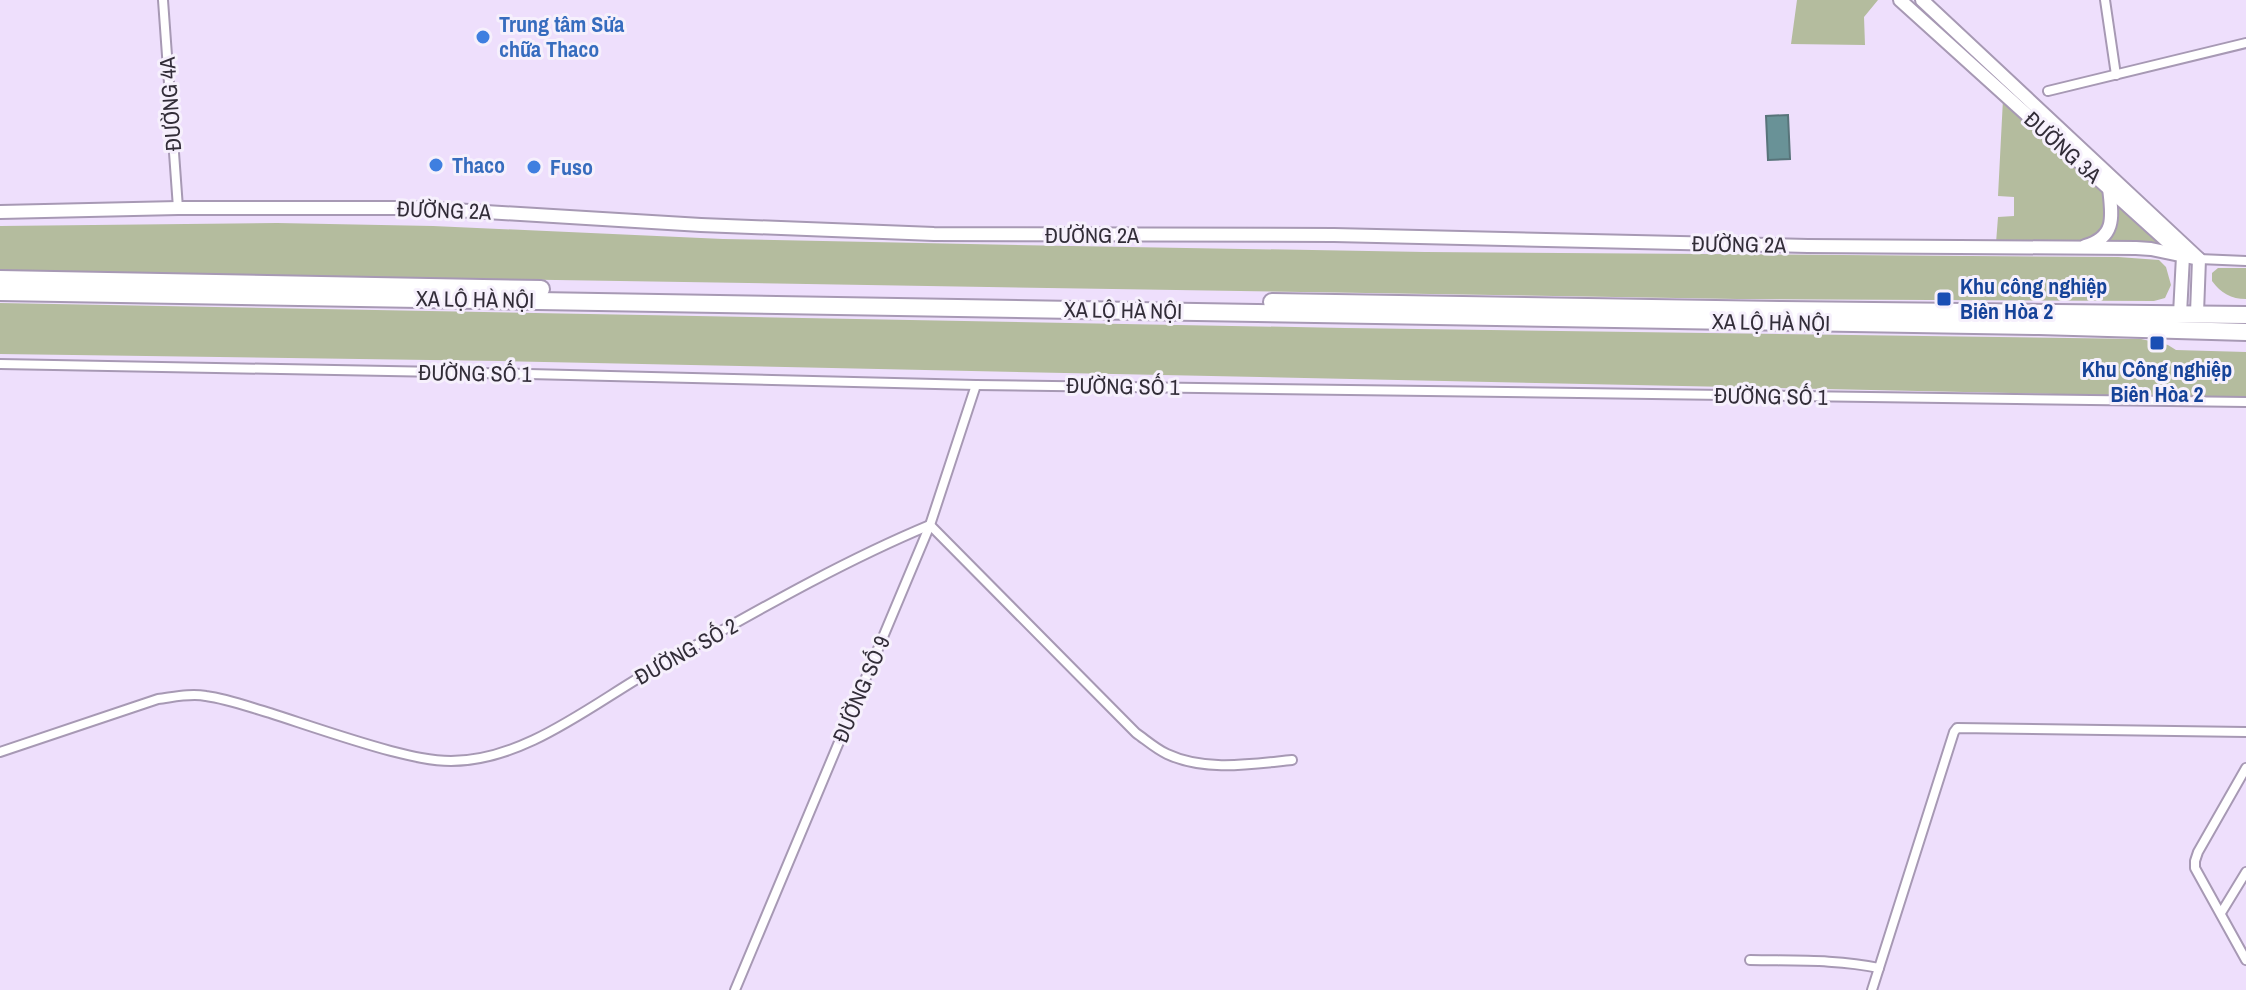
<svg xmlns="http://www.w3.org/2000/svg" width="2246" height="990" viewBox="0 0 2246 990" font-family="'Archivo Narrow',sans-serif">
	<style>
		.green { fill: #b4bc9e }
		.water { fill: #699297; stroke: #58747a; stroke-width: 2 }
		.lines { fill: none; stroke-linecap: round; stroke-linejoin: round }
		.street-casing { stroke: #a799b4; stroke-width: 12 }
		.secondary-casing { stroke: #a799b4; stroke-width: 16 }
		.highway-casing { stroke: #a799b4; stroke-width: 20 }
		.street { stroke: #fff; stroke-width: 8 }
		.secondary { stroke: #fff; stroke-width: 12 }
		.highway { stroke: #fff; stroke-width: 16 }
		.shop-dot { fill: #3f7fe0; stroke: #f6f0fc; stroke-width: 3 }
		.transit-dot { fill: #1a4fb4; stroke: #f6f0fc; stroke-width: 3 }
		.labels { text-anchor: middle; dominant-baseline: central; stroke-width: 6; stroke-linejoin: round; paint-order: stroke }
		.shop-label { font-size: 22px; font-weight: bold; fill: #366cbe; stroke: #f6f0fc; text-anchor: start }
		.street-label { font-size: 22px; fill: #322d38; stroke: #f6f0fc }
		.transit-label { font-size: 22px; font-weight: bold; fill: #164399; stroke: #f6f0fc; text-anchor: start }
	</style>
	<rect width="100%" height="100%" fill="#eedffc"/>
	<g class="green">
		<path d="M1797 0H1878L1864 17 1865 45 1791 44Z"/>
		<path d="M2003 99 2106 192 2109 211 2104 232 2083 243H1996L1998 217 2014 216V197L1998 196Z"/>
		<path d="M2113 198 2165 247 2100 243Z"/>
		<path d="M277 223 433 226 723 239 1071 246 1425 252 2118 257 2159 260 2166 267 2171 285 2165 298 2154 301 1737 299 0 271V226Z"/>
		<path d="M2218 268H2246V299C2231 299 2221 293 2212 281V273Z"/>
		<path d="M0 303 1345 328 2141 339 2168 345 2176 350 2246 352V398L500 361 0 354Z"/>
	</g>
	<path class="water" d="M1788 115 1790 159 1768 160 1766 116Z"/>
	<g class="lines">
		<g class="street-casing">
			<g id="street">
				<path d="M163 0 178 208"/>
				<path d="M2105 0 2116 75"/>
				<path d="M2048 91 2246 43"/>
				<path d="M2199 259 2246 261"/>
				<path d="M0 364 442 372 976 385 2246 402"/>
				<path d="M0 752 158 699C174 697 190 693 206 696 228 699 249 707 270 713 310 726 350 740 391 751 411 756 431 761 451 761 524 761 591 705 652 670 743 619 834 565 930 525L1136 733C1146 740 1156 749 1167 754 1205 772 1252 764 1292 760"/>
				<path d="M2246 768 2198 852 2195 861V868L2246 960"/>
				<path d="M2221 913 2246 872"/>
				<path d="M1750 960C1793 961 1837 959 1879 968"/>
				<path d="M735 990 930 525 976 385"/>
				<path d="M1872 990 1954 732 1957 728 2246 732"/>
			</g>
		</g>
		<g class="secondary-casing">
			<g id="secondary">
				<path d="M1900 0 2181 254"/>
				<path d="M1922 0 2199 259 2197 313"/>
				<path d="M0 212 178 208H421L701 225 934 234 1334 235 1808 246 2136 248 2151 249 2199 259"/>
				<path d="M2085 246C2117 237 2112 215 2109 188"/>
				<path d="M2180 314 2183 256"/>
			</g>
		</g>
		<g class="highway-casing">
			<g id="highway">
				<path d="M0 279 541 289"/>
				<path d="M0 292 2039 326 2246 332"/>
				<path d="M1272 302 1782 310 2246 315"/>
			</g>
		</g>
		<use href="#street" class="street"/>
		<use href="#secondary" class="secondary"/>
		<use href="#highway" class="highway"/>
	</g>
	<g class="shop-dot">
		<circle cx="483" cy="37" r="8"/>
		<circle cx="436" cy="165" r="8"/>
		<circle cx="534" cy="167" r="8"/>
	</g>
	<g class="transit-dot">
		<rect x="1936" y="291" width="16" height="16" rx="4"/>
		<rect x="2149" y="335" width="16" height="16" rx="4"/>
	</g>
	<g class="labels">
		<g class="shop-label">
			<text x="499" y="24">Trung tâm Sửa<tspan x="499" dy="25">chữa Thaco</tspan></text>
			<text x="452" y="165">Thaco</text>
			<text x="550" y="167">Fuso</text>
		</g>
		<g class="street-label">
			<text transform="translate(170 104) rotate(-94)">ĐƯỜNG 4A</text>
			<text transform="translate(2063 147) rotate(42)">ĐƯỜNG 3A</text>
			<text transform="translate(444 210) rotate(2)">ĐƯỜNG 2A</text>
			<text x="1092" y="235">ĐƯỜNG 2A</text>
			<text transform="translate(1739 244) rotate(1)">ĐƯỜNG 2A</text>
			<text transform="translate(475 299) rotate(1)">XA LỘ HÀ NỘI</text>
			<text transform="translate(1123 310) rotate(1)">XA LỘ HÀ NỘI</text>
			<text transform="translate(1771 322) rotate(1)">XA LỘ HÀ NỘI</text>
			<text transform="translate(475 373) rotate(1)">ĐƯỜNG SỐ 1</text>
			<text transform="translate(1123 386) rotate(1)">ĐƯỜNG SỐ 1</text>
			<text transform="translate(1771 396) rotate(1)">ĐƯỜNG SỐ 1</text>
			<text transform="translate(686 651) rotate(-29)">ĐƯỜNG SỐ 2</text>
			<text transform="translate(861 689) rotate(-67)">ĐƯỜNG SỐ 9</text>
		</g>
		<g class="transit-label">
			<text x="1960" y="286">Khu công nghiệp<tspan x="1960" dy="25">Biên Hòa 2</tspan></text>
			<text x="2157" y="369" text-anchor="middle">Khu Công nghiệp<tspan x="2157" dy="25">Biên Hòa 2</tspan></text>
		</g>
	</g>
</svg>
